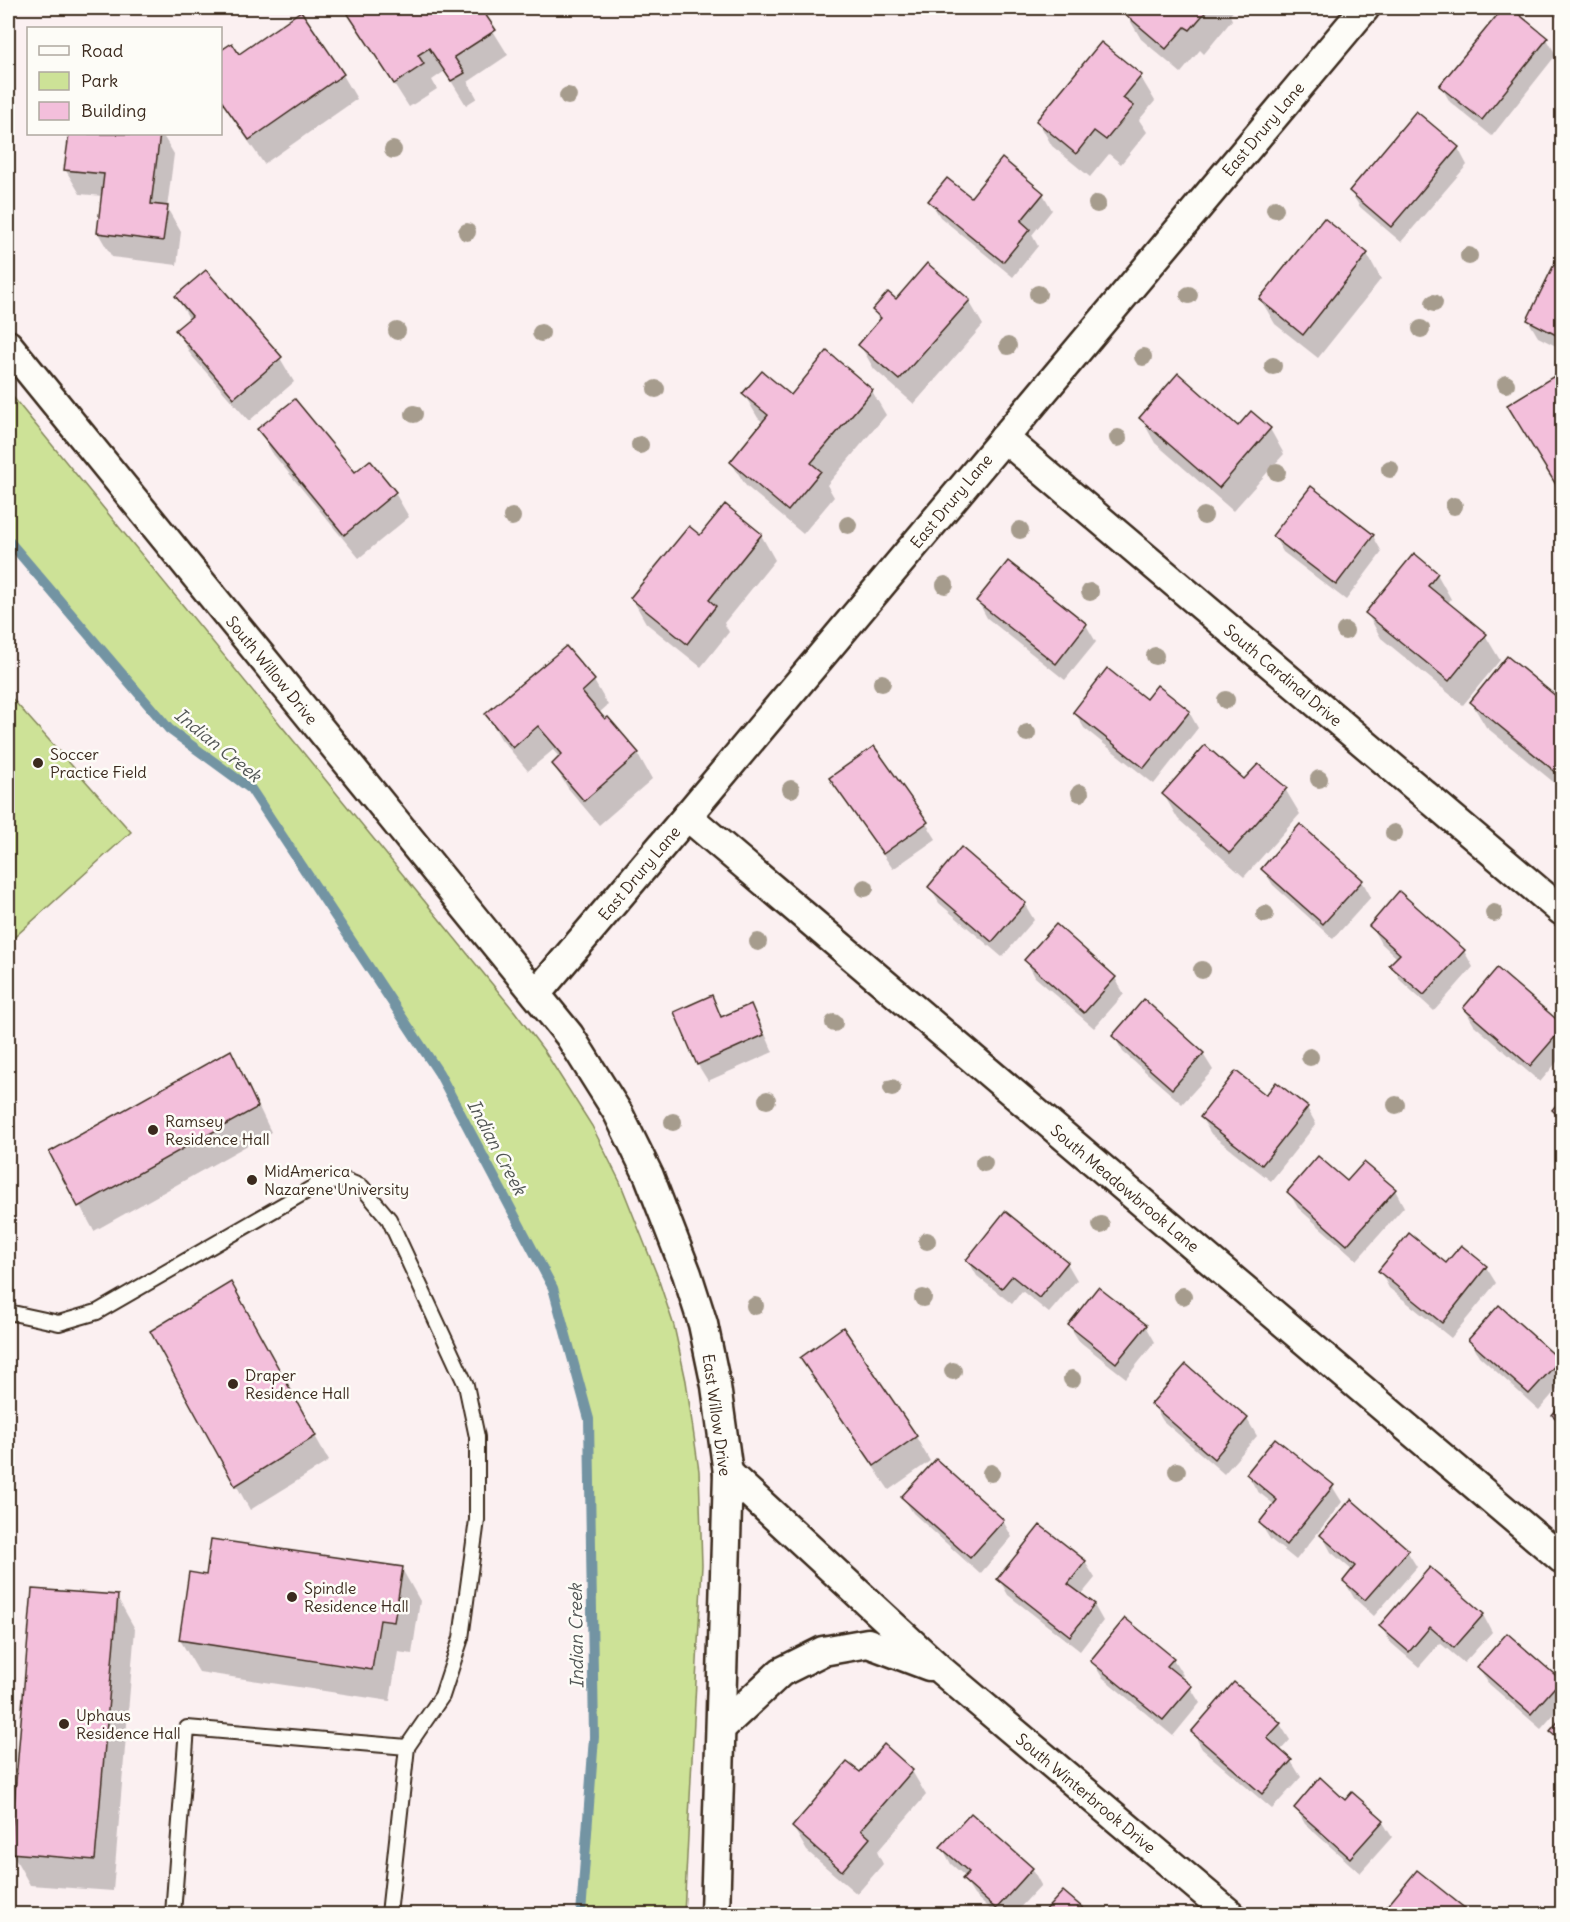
<svg xmlns="http://www.w3.org/2000/svg" width="1570" height="1922" viewBox="0 0 1570 1922" font-family="Delius,sans-serif">
	<style>
		.green { fill: #cde297; stroke: #84865a; stroke-width: 1.5 }
		.shadow { fill: #0003 }
		.lines { fill: none; stroke-linecap: round; stroke-linejoin: round }
		.stream { stroke: #7394a3; stroke-width: 10 }
		.building { fill: #f3bfdb; stroke: #3b2a1e; stroke-width: 1.5 }
		.service-casing { stroke: #3b2a1e; stroke-width: 18 }
		.minor-casing { stroke: #3b2a1e; stroke-width: 33 }
		.service { stroke: #fdfcf7; stroke-width: 14 }
		.minor { stroke: #fdfcf7; stroke-width: 28 }
		.tree { fill: #a69c8d }
		.poi-dot { fill: #3b2a1e; stroke: #fdfcf7; stroke-width: 2 }
		.labels { text-anchor: middle; dominant-baseline: central; stroke-width: 5; stroke-linejoin: round; paint-order: stroke }
		.street-label { font-size: 16px; fill: #3b2a1e; stroke: #fdfcf7 }
		.poi-label { font-size: 16px; fill: #3b2a1e; stroke: #fdfcf7; text-anchor: start }
		.water-label { font-size: 18px; font-style: italic; fill: #525655; stroke: #fdfcf7 }
	</style>
	<rect width="100%" height="100%" fill="#fbf0f1"/>
	<filter id="ink" filterUnits="userSpaceOnUse"><feTurbulence type="fractalNoise" baseFrequency=".0167" numOctaves="2"/><feDisplacementMap in="SourceGraphic" scale="12" xChannelSelector="R" yChannelSelector="G"/><feConvolveMatrix kernelMatrix="1 2 1 2 8 2 1 2 1" color-interpolation-filters="sRGB"/></filter>
	<g filter="url(#ink)">
		<g class="green">
			<path d="M8 391 515 1012 545 1052 592 1126 620 1182 657 1275 674 1326 686 1381 699 1471 702 1565 684 1914H581L594 1737 589 1419 553 1288 439 1073 251 789 169 729 8 540Z"/>
			<path d="M8 694 131 832 8 943Z"/>
		</g>
		<g class="shadow">
			<path d="M355 8H479L508 55 468 82 477 98 466 105 445 71 432 80 437 89 409 107 348 12Z"/>
			<path d="M1133 8H1236L1230 15 1232 20 1204 54 1200 50 1181 73 1141 39 1127 15Z"/>
			<path d="M1505 8H1508L1547 39 1556 55 1492 136 1450 102 1441 86Z"/>
			<path d="M1546 8H1562V21Z"/>
			<path d="M301 13 343 75 357 99 264 164 220 100V53L239 56Z"/>
			<path d="M1140 76 1155 101 1139 120 1147 132 1121 164 1109 154 1090 177 1052 146 1038 121Z"/>
			<path d="M70 134H162L174 154 167 208 181 232 177 265 112 257 98 233 103 196 80 194 65 169Z"/>
			<path d="M1458 148 1467 165 1401 242 1360 207 1350 191Z"/>
			<path d="M1043 194 1052 210 1032 235 1038 246 1013 277 940 217 930 201Z"/>
			<path d="M1324 220 1367 254 1381 279 1318 358 1275 324 1261 300Z"/>
			<path d="M1562 252V349L1538 337 1528 320Z"/>
			<path d="M176 296 280 358 294 382 249 421 191 355 177 330 190 320Z"/>
			<path d="M896 301H969L983 325 914 404 874 369 860 345 880 322 874 311Z"/>
			<path d="M1555 378 1562 389V494L1523 430Z"/>
			<path d="M872 391 886 415 827 485 834 497 803 534 746 486 731 462 764 423 758 418 744 394 791 397Z"/>
			<path d="M1141 418 1270 429 1284 454 1233 511 1155 443Z"/>
			<path d="M259 430 395 493 409 517 359 558 273 454Z"/>
			<path d="M761 535 775 560 724 623 729 632 701 667 646 623 632 598 700 537Z"/>
			<path d="M1274 536H1373L1382 552 1346 600 1283 552Z"/>
			<path d="M1414 555 1437 574 1451 599 1447 604 1485 635 1500 660 1463 705 1381 638 1367 613Z"/>
			<path d="M1009 563 1086 625 1096 642 1065 680 987 618 978 601Z"/>
			<path d="M1507 658 1562 703V789L1486 727 1471 702Z"/>
			<path d="M594 681 608 705 599 713 605 721 608 719 638 754 652 779 599 825 568 788 553 764 560 758 553 750 528 771 501 739 487 715Z"/>
			<path d="M1146 701 1189 712 1198 728 1154 784 1084 728 1075 712Z"/>
			<path d="M831 779 926 823 936 839 893 869 841 795Z"/>
			<path d="M1244 781 1285 789 1300 814 1244 877 1178 819 1164 795Z"/>
			<path d="M1263 869 1362 881 1371 897 1333 939 1273 885Z"/>
			<path d="M930 887 1024 903 1034 920 1002 957 939 903Z"/>
			<path d="M1371 926 1464 951 1473 967 1434 1011 1401 981 1391 965 1397 958 1380 942Z"/>
			<path d="M1026 960 1115 978 1124 994 1094 1028 1035 977Z"/>
			<path d="M1497 970 1562 1026V1056L1540 1082 1474 1025 1464 1008Z"/>
			<path d="M711 997 723 1018 750 1006 760 1022 773 1052 708 1081 698 1065 676 1013Z"/>
			<path d="M1114 1036 1203 1054 1213 1070 1182 1104 1123 1052Z"/>
			<path d="M230 1052 244 1076 271 1132 94 1231 51 1153Z"/>
			<path d="M1267 1097 1307 1108 1316 1124 1271 1181 1211 1134 1201 1117Z"/>
			<path d="M1562 1100V1125L1554 1110Z"/>
			<path d="M1347 1183 1395 1190 1404 1207 1357 1260 1298 1208 1289 1192Z"/>
			<path d="M1006 1213 1067 1263 1077 1280 1049 1313 1022 1291 1012 1304 977 1276 968 1260Z"/>
			<path d="M1461 1247 1486 1267 1496 1283 1451 1338 1389 1288 1380 1271 1446 1265Z"/>
			<path d="M244 1309 329 1461 250 1510 152 1332Z"/>
			<path d="M1069 1325 1146 1326 1155 1342 1126 1378 1079 1341Z"/>
			<path d="M843 1329 916 1437 930 1461 889 1490 816 1382 802 1358Z"/>
			<path d="M1470 1340 1559 1361 1562 1368V1383L1539 1410 1479 1356Z"/>
			<path d="M1186 1366 1247 1419 1257 1436 1224 1474 1163 1421 1153 1404Z"/>
			<path d="M1562 1405V1431L1554 1415Z"/>
			<path d="M1248 1475 1332 1486 1342 1502 1296 1560 1270 1539 1260 1523 1275 1505 1257 1491Z"/>
			<path d="M903 1497 1003 1521 1012 1537 980 1574 913 1513Z"/>
			<path d="M1040 1527 1085 1562 1095 1578 1081 1595 1094 1605 1103 1621 1080 1651 1008 1595 999 1579Z"/>
			<path d="M1322 1535 1407 1551 1417 1567 1374 1616 1354 1598 1345 1582 1353 1571 1331 1552Z"/>
			<path d="M402 1569 420 1601 412 1654 398 1652 390 1701 199 1672 180 1640 207 1577Z"/>
			<path d="M1431 1569 1483 1615 1492 1632 1464 1663 1440 1643 1419 1667 1390 1642 1381 1626Z"/>
			<path d="M117 1597 135 1629 113 1891 30 1885 12 1853Z"/>
			<path d="M1173 1659 1183 1675 1180 1678 1190 1687 1200 1703 1173 1736 1102 1677 1092 1661Z"/>
			<path d="M1479 1667 1559 1681 1562 1687V1705L1541 1729 1488 1683Z"/>
			<path d="M1562 1719V1748L1552 1731Z"/>
			<path d="M1280 1724 1290 1740 1280 1751 1291 1761 1301 1777 1272 1809 1202 1749 1193 1732Z"/>
			<path d="M912 1771 926 1795 877 1852 883 1864 857 1894 807 1851 793 1827 860 1774Z"/>
			<path d="M1296 1808 1382 1821 1392 1837 1360 1873 1305 1824Z"/>
			<path d="M942 1847 1032 1868 1041 1885 1014 1914H995L974 1895 964 1879 966 1877 951 1864Z"/>
			<path d="M1417 1872 1470 1914H1391L1387 1909Z"/>
			<path d="M1063 1893 1087 1914H1044Z"/>
		</g>
		<g class="lines">
			<path class="stream" d="M8 540 169 729 251 789 439 1073 553 1288 589 1419 594 1737 581 1914"/>
		</g>
		<g class="building">
			<path d="M352 8H481L496 30 454 57 465 73 451 81 429 48 418 55 424 64 394 84 346 11Z"/>
			<path d="M1131 8H1209L1190 30 1185 27 1166 49 1125 14Z"/>
			<path d="M1503 8H1511L1548 38 1482 120 1439 86Z"/>
			<path d="M301 11 344 74 249 140 220 99V51L232 43 239 54Z"/>
			<path d="M1101 42 1142 75 1123 98 1134 106 1106 140 1094 131 1076 154 1036 121Z"/>
			<path d="M1416 111 1459 147 1391 227 1349 191Z"/>
			<path d="M69 134H160L151 204 168 206 163 241 97 233 104 174 64 170Z"/>
			<path d="M1002 158 1044 193 1021 221 1030 229 1003 262 928 201 947 178 971 197Z"/>
			<path d="M1324 218 1368 253 1303 335 1259 299Z"/>
			<path d="M1562 248V338L1527 320Z"/>
			<path d="M927 263 970 300 899 380 858 345 881 318 872 310 888 292 896 299Z"/>
			<path d="M206 270 282 357 234 398 175 330 192 316 175 296Z"/>
			<path d="M827 351 873 390 811 463 821 471 788 511 730 462 768 415 742 394 762 371 791 395Z"/>
			<path d="M1178 373 1238 426 1251 411 1271 428 1219 488 1139 418Z"/>
			<path d="M1556 375 1562 387 1561 493 1507 405Z"/>
			<path d="M295 399 355 472 370 460 396 492 344 535 257 429Z"/>
			<path d="M1311 486 1374 535 1336 585 1272 536Z"/>
			<path d="M725 504 762 534 709 600 716 606 687 644 630 598 689 526 700 535Z"/>
			<path d="M1414 553 1438 573 1428 586 1487 634 1449 681 1365 613Z"/>
			<path d="M1008 561 1087 624 1056 664 976 601Z"/>
			<path d="M566 646 595 680 582 692 605 719 608 717 639 753 584 801 552 764 562 754 538 726 513 748 485 714Z"/>
			<path d="M1507 656 1562 701V768L1558 774 1470 702Z"/>
			<path d="M1107 668 1146 699 1157 685 1190 711 1144 768 1073 712Z"/>
			<path d="M1205 745 1244 779 1258 764 1287 788 1230 853 1162 794Z"/>
			<path d="M874 746 928 822 883 854 829 778Z"/>
			<path d="M1300 824 1363 880 1323 924 1261 869Z"/>
			<path d="M961 847 1026 903 992 942 928 887Z"/>
			<path d="M1399 891 1465 950 1424 995 1389 965 1400 954 1369 926Z"/>
			<path d="M1056 924 1116 977 1084 1013 1024 960Z"/>
			<path d="M1497 968 1562 1024V1029L1530 1066 1463 1008Z"/>
			<path d="M712 995 721 1017 751 1004 764 1035 697 1065 674 1012Z"/>
			<path d="M1144 999 1204 1053 1172 1089 1112 1036Z"/>
			<path d="M231 1050 258 1107 78 1207 49 1152Z"/>
			<path d="M1236 1071 1266 1095 1276 1082 1308 1107 1262 1165 1200 1117Z"/>
			<path d="M1562 1098V1119L1552 1110Z"/>
			<path d="M1318 1156 1347 1181 1364 1162 1396 1189 1347 1245 1287 1192Z"/>
			<path d="M1005 1211 1068 1262 1039 1298 1012 1276 1002 1288 966 1260Z"/>
			<path d="M1409 1233 1446 1263 1461 1245 1487 1266 1442 1323 1378 1271Z"/>
			<path d="M231 1282 316 1436 235 1486 150 1331Z"/>
			<path d="M1098 1287 1147 1325 1116 1363 1068 1325Z"/>
			<path d="M1499 1305 1560 1360 1529 1394 1468 1340Z"/>
			<path d="M843 1327 917 1436 874 1466 800 1358Z"/>
			<path d="M1186 1364 1248 1418 1214 1459 1151 1404Z"/>
			<path d="M1562 1403V1424L1552 1415Z"/>
			<path d="M1275 1438 1334 1485 1286 1545 1259 1523 1277 1500 1246 1474Z"/>
			<path d="M936 1459 1004 1520 970 1558 901 1497Z"/>
			<path d="M1351 1499 1409 1550 1365 1600 1343 1581 1355 1566 1320 1535Z"/>
			<path d="M1040 1525 1086 1561 1068 1584 1095 1604 1070 1636 997 1579Z"/>
			<path d="M211 1539 403 1567 394 1622 380 1620 372 1670 179 1640 189 1572 206 1575Z"/>
			<path d="M1430 1567 1484 1614 1454 1648 1430 1627 1409 1652 1379 1626Z"/>
			<path d="M32 1589 118 1595 95 1860 10 1853Z"/>
			<path d="M1125 1618 1174 1658 1167 1666 1192 1686 1163 1720 1090 1661Z"/>
			<path d="M1507 1633 1561 1680 1531 1714 1477 1667Z"/>
			<path d="M1234 1682 1281 1723 1267 1738 1292 1760 1262 1794 1191 1732Z"/>
			<path d="M1562 1717V1741L1550 1731Z"/>
			<path d="M884 1744 913 1770 861 1830 870 1838 842 1871 792 1827 847 1762 860 1772Z"/>
			<path d="M1320 1777 1345 1800 1352 1792 1384 1820 1350 1858 1294 1808Z"/>
			<path d="M971 1813 1033 1868 996 1909 962 1879 969 1872 940 1847Z"/>
			<path d="M1417 1870 1472 1914H1393L1385 1909Z"/>
			<path d="M1063 1891 1090 1914H1042Z"/>
		</g>
		<g class="lines">
			<g class="service-casing">
				<g id="service">
					<path d="M8 1312 59 1323 97 1312 319 1184 345 1180 362 1187 389 1219 466 1385 477 1437V1520L461 1638 442 1696 407 1747"/>
					<path d="M173 1914 187 1728 407 1747 389 1914"/>
				</g>
			</g>
			<g class="minor-casing">
				<g id="minor">
					<path d="M8 345 569 1035 618 1113 649 1176 687 1274 703 1324 716 1386 728 1473 715 1914"/>
					<path d="M1004 438 1562 911"/>
					<path d="M687 816 1562 1559"/>
					<path d="M536 994 687 816 1365 8"/>
					<path d="M728 1473 942 1671 1230 1914"/>
					<path d="M721 1728 781 1672 823 1651 868 1643 929 1666"/>
				</g>
			</g>
			<use href="#service" class="service"/>
			<use href="#minor" class="minor"/>
		</g>
		<g class="tree">
			<circle cx="568" cy="96" r="9"/>
			<circle cx="393" cy="150" r="9"/>
			<circle cx="1097" cy="204" r="9"/>
			<circle cx="1275" cy="209" r="9"/>
			<circle cx="467" cy="232" r="9"/>
			<circle cx="1469" cy="256" r="9"/>
			<circle cx="1038" cy="294" r="9"/>
			<circle cx="1189" cy="295" r="9"/>
			<circle cx="1434" cy="303" r="9"/>
			<circle cx="1421" cy="329" r="9"/>
			<circle cx="397" cy="331" r="9"/>
			<circle cx="541" cy="333" r="9"/>
			<circle cx="1008" cy="346" r="9"/>
			<circle cx="1143" cy="357" r="9"/>
			<circle cx="1273" cy="366" r="9"/>
			<circle cx="1506" cy="384" r="9"/>
			<circle cx="656" cy="389" r="9"/>
			<circle cx="414" cy="414" r="9"/>
			<circle cx="1118" cy="438" r="9"/>
			<circle cx="640" cy="445" r="9"/>
			<circle cx="1390" cy="469" r="9"/>
			<circle cx="1277" cy="472" r="9"/>
			<circle cx="1454" cy="506" r="9"/>
			<circle cx="1204" cy="516" r="9"/>
			<circle cx="512" cy="517" r="9"/>
			<circle cx="848" cy="525" r="9"/>
			<circle cx="1020" cy="530" r="9"/>
			<circle cx="945" cy="585" r="9"/>
			<circle cx="1090" cy="592" r="9"/>
			<circle cx="1345" cy="631" r="9"/>
			<circle cx="1155" cy="656" r="9"/>
			<circle cx="882" cy="683" r="9"/>
			<circle cx="1226" cy="700" r="9"/>
			<circle cx="1027" cy="733" r="9"/>
			<circle cx="1319" cy="779" r="9"/>
			<circle cx="791" cy="789" r="9"/>
			<circle cx="1080" cy="793" r="9"/>
			<circle cx="1394" cy="833" r="9"/>
			<circle cx="865" cy="888" r="9"/>
			<circle cx="1494" cy="913" r="9"/>
			<circle cx="1265" cy="914" r="9"/>
			<circle cx="758" cy="942" r="9"/>
			<circle cx="1202" cy="970" r="9"/>
			<circle cx="834" cy="1023" r="9"/>
			<circle cx="1310" cy="1057" r="9"/>
			<circle cx="892" cy="1088" r="9"/>
			<circle cx="767" cy="1100" r="9"/>
			<circle cx="1396" cy="1105" r="9"/>
			<circle cx="673" cy="1122" r="9"/>
			<circle cx="984" cy="1163" r="9"/>
			<circle cx="1101" cy="1225" r="9"/>
			<circle cx="927" cy="1241" r="9"/>
			<circle cx="1183" cy="1296" r="9"/>
			<circle cx="923" cy="1298" r="9"/>
			<circle cx="755" cy="1306" r="9"/>
			<circle cx="953" cy="1371" r="9"/>
			<circle cx="1072" cy="1379" r="9"/>
			<circle cx="1177" cy="1471" r="9"/>
			<circle cx="991" cy="1473" r="9"/>
		</g>
	</g>
	<g class="poi-dot">
		<circle cx="38" cy="763" r="6"/>
		<circle cx="153" cy="1130" r="6"/>
		<circle cx="252" cy="1180" r="6"/>
		<circle cx="233" cy="1384" r="6"/>
		<circle cx="292" cy="1597" r="6"/>
		<circle cx="64" cy="1724" r="6"/>
	</g>
	<g class="labels">
		<g class="street-label">
			<text transform="translate(1263 129) rotate(-50)">East Drury Lane</text>
			<text transform="translate(951 501) rotate(-50)">East Drury Lane</text>
			<text transform="translate(272 670) rotate(51)">South Willow Drive</text>
			<text transform="translate(1283 675) rotate(40)">South Cardinal Drive</text>
			<text transform="translate(639 873) rotate(-50)">East Drury Lane</text>
			<text transform="translate(1125 1188) rotate(40)">South Meadowbrook Lane</text>
			<text transform="translate(717 1415) rotate(82)">East Willow Drive</text>
			<text transform="translate(1086 1793) rotate(40)">South Winterbrook Drive</text>
		</g>
		<g class="poi-label">
			<text x="50" y="754">Soccer<tspan x="50" dy="18">Practice Field</tspan></text>
			<text x="165" y="1121">Ramsey<tspan x="165" dy="18">Residence Hall</tspan></text>
			<text x="264" y="1171">MidAmerica<tspan x="264" dy="18">Nazarene University</tspan></text>
			<text x="245" y="1375">Draper<tspan x="245" dy="18">Residence Hall</tspan></text>
			<text x="304" y="1588">Spindle<tspan x="304" dy="18">Residence Hall</tspan></text>
			<text x="76" y="1715">Uphaus<tspan x="76" dy="18">Residence Hall</tspan></text>
		</g>
		<g class="water-label">
			<text transform="translate(218 745) rotate(39)">Indian Creek</text>
			<text transform="translate(497 1147) rotate(62)">Indian Creek</text>
			<text transform="translate(576 1636) rotate(-91)">Indian Creek</text>
		</g>
	</g>
	<rect width="1570" height="1922" fill="none" stroke="#fdfcf7" stroke-width="30"/>
	<rect x="15" y="15" width="1540" height="1892" fill="none" stroke="#3b2a1e" stroke-width="2" filter="url(#ink)"/>
	<rect x="27" y="27" width="195" height="108" fill="#fdfcf7" stroke="#afa8a0" stroke-width="1.5"/>
	<rect x="39" y="46" width="30" height="9" fill="#fdfcf7" stroke="#afa8a0" stroke-width="1.5"/>
	<text x="81" y="57" font-size="18" fill="#3b2a1e">Road</text>
	<rect x="39" y="72" width="30" height="18" fill="#cde297" stroke="#afa8a0" stroke-width="1.5"/>
	<text x="81" y="87" font-size="18" fill="#3b2a1e">Park</text>
	<rect x="39" y="102" width="30" height="18" fill="#f3bfdb" stroke="#afa8a0" stroke-width="1.5"/>
	<text x="81" y="117" font-size="18" fill="#3b2a1e">Building</text>
</svg>
